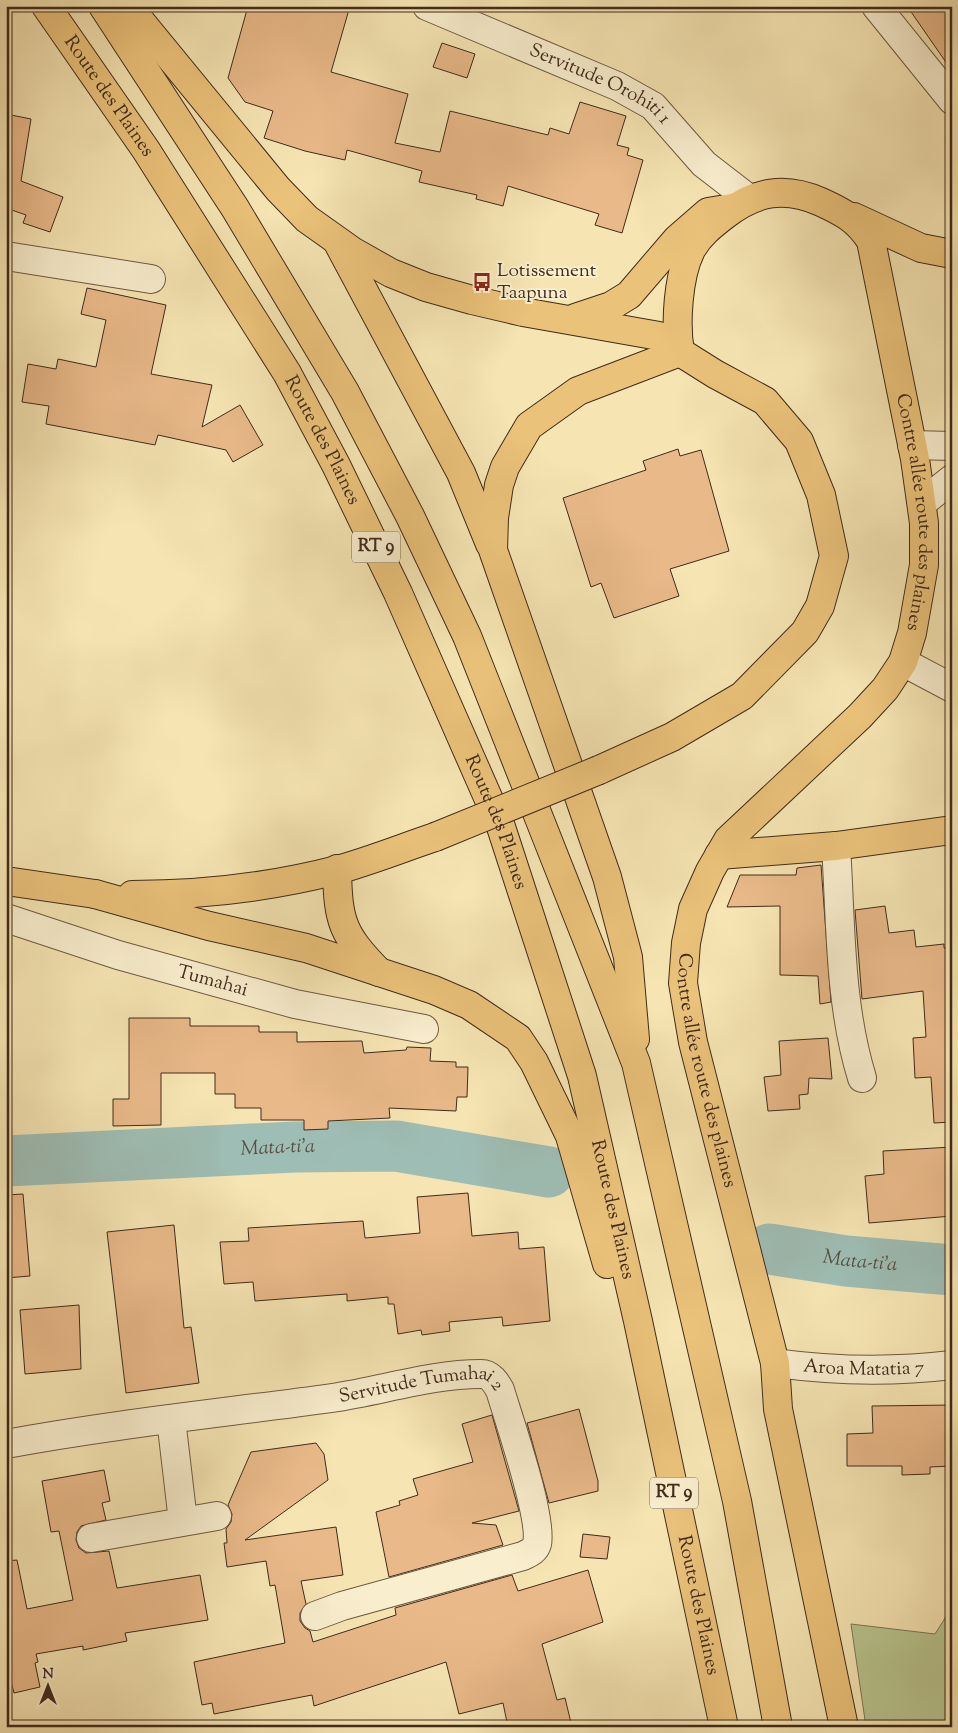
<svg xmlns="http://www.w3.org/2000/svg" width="958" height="1733" viewBox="0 0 958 1733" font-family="'Sorts Mill Goudy',serif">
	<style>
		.green { fill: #b9c58f; stroke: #7c7856 }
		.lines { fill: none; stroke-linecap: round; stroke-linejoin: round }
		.river { stroke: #9ebdb4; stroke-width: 51 }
		.building { fill: #e9b989; stroke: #402b1c }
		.minor-casing { stroke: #6e5a42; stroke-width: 30 }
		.major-casing { stroke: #402b1c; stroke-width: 30 }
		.highway-casing { stroke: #402b1c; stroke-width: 30 }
		.minor { stroke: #f9eece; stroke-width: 28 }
		.major { stroke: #ebc27a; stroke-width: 28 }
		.highway { stroke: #ebc27a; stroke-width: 28 }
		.highway-bridge-casing { stroke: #402b1c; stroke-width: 30; stroke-linecap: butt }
		.highway-bridge { stroke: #ebc27a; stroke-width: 28 }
		.labels { text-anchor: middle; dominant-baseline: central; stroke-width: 4; stroke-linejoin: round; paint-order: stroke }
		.shield { fill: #f9eece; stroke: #786651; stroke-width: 1 }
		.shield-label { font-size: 18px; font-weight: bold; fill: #402b1c }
		.street-label { font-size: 19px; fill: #402b1c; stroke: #f9eece }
		.poi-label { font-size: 19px; fill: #402b1c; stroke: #f9eece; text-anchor: start }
		.water-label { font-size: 20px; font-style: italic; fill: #585042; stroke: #f9eece }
	</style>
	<rect width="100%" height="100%" fill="#f6e5b3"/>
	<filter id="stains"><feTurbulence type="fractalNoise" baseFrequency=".004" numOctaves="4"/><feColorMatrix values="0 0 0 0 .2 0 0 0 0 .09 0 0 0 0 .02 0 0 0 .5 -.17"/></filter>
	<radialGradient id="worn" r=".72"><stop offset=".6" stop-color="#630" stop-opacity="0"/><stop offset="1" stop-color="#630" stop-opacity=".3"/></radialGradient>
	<path class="green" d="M952 1607V1727H866L851 1624 935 1634Z"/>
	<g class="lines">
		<g class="river">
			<path id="s1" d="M6 1161 295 1147 396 1146 549 1172"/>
			<path id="s2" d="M769 1249 846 1261 952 1270"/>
		</g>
	</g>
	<g class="building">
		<path d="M248 6H350L331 72 408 94 395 143 440 152 450 111 548 135 550 128 569 134 580 102 626 116 617 145 629 148 627 155 643 160 622 233 595 225 599 214 508 186 503 206 476 199 477 195 419 182 422 171 347 150 345 160 305 151 264 138 273 111 245 102 228 78Z"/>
		<path d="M907 6H952V71Z"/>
		<path d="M442 43 475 54 467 78 433 67Z"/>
		<path d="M6 114 31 119 21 181 63 197 50 232 23 223 26 215 6 208Z"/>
		<path d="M87 288 166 305 151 374 212 385 202 427 240 405 263 445 233 462 226 450 158 435 155 445 46 424 49 406 22 402 28 364 56 369 58 359 96 367 106 320 81 314Z"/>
		<path d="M678 449 680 456 701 450 729 551 670 569 679 596 614 618 601 583 591 587 563 498 646 470 643 461Z"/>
		<path d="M821 865 831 1002 820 1004 818 976 780 975V906L727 907 740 875H796L797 868Z"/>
		<path d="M885 906 889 933 914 930 916 947 944 944V948H952V1122L934 1123 931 1077 915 1078 913 1038 926 1037 923 991 862 999 855 910Z"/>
		<path d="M129 1018H190V1026H259V1032H297V1042L362 1041 364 1053 406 1050 407 1047 431 1048 430 1061 456 1062V1067H468L467 1097H457L456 1111 389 1108 390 1118 328 1121V1129L304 1130V1120H261V1108H235V1094H215V1073H161V1125L113 1126V1099H129Z"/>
		<path d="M828 1038 832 1079 809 1078 808 1094 799 1095 800 1109 768 1111 764 1077 781 1075 779 1041Z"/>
		<path d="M952 1147V1216L869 1223 865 1176 884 1174 883 1151Z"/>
		<path d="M468 1193 472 1236 518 1232 519 1249 544 1247 550 1321 503 1326 502 1317 449 1322 450 1331 422 1335 421 1330 398 1334 394 1304H388V1297L347 1301V1294L255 1301 253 1282 224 1284 220 1242 249 1241 248 1228 363 1221 365 1238 420 1233 417 1197Z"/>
		<path d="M23 1194 30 1276 6 1278V1195Z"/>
		<path d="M174 1225 184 1328 191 1327 199 1383 126 1393 107 1232Z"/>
		<path d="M79 1305 81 1369 25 1374 20 1310Z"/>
		<path d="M952 1405V1466L930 1467V1474L902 1475V1466H847V1434L873 1433 872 1406Z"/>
		<path d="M579 1409 598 1481V1491L549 1503 527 1423Z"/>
		<path d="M492 1415 519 1511 472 1523 496 1525 503 1545 389 1577 376 1512 400 1505 399 1501 418 1495 413 1479 473 1462 462 1424Z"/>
		<path d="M316 1443 324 1454 328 1480 245 1540 336 1527 343 1575 301 1581 306 1604 300 1613V1621L305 1628 310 1631 313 1642 396 1615 395 1608 512 1575 518 1591 588 1570 603 1622 542 1644 557 1700 565 1698 572 1727H508L503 1703 459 1714 446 1662 314 1706 312 1695 214 1714 212 1703 202 1705 194 1662 285 1643 275 1585 270 1586 266 1561 227 1567 224 1543H227L226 1529 231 1522 232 1514 228 1505 251 1452Z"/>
		<path d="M104 1470 110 1501 102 1503 106 1520 81 1526 77 1532 76 1540 79 1548 86 1553 109 1551 117 1588 200 1575 208 1620 125 1633 127 1641 83 1650V1646L36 1654 38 1662 35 1663 40 1687 14 1693 6 1661V1561L17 1560 27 1609 73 1600 59 1531 51 1532 42 1481Z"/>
		<path d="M583 1534 610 1537 607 1559 580 1557Z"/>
	</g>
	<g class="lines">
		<g class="minor-casing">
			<g id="minor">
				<path id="s3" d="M427 6 617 86 653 106 704 164 748 198"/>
				<path d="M876 6 952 100"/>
				<path d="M6 256 151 279"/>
				<path d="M912 445 952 446"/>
				<path d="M922 503 952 479"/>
				<path d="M903 662 952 688"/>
				<path d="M836 846C841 924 839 1003 862 1078"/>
				<path id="s4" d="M6 918 118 955 295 1004 424 1029"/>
				<path id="s5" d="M775 1363C834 1371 893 1372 952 1365"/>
				<path d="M171 1419 183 1521"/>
				<path id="s6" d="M6 1444C114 1424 223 1413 332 1398 381 1391 431 1374 481 1374 491 1374 496 1383 500 1390 509 1420 543 1518 537 1544 535 1551 529 1553 523 1556L342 1606 315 1616"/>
				<path d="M91 1538 217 1516"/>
			</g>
		</g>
		<g class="major-casing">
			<g id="major">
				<path d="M854 217 921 248 952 254"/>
				<path id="s7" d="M680 352C675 324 678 276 691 250 699 235 712 225 725 215 756 191 785 186 821 202 843 212 858 220 871 241L915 459 924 523V565L912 633 903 662 885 689 860 716 728 840 710 871 693 909 686 943 683 983 693 1042 775 1363 778 1409 844 1727"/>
				<path d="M719 855 836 846 952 830"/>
				<path d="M6 881 95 894"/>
			</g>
		</g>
		<g class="highway-casing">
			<g id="highway">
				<path id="s8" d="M46 6 146 150 287 373 336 465 398 593 501 827 582 1076 638 1321 724 1727"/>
				<path d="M103 6 235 208 345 392 410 516 467 636 636 1063 737 1501 778 1727"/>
				<path d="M128 6 278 189 307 219 352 251 391 273 426 287 472 300 523 312 659 336 680 352 715 374 765 401 799 441 821 495 834 556 820 606 805 632 742 696 672 737 599 770"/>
				<path d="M337 241 461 473 490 544"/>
				<path d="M575 318 611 306 629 295 677 239 708 212 732 208"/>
				<path d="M337 869C338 922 342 934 379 972"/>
				<path d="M95 894 209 926 306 948 434 990 469 1005 518 1038 534 1062 570 1136 607 1264"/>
				<path d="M132 895C200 895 271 887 337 870 370 861 402 848 435 837"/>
				<path d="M635 1039 628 957 607 877 493 550 494 518 499 485 505 467 529 426 578 391 680 352"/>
			</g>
		</g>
		<use href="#minor" class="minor"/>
		<use href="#major" class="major"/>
		<use href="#highway" class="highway"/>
		<g class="highway-bridge-casing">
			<path id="highway-bridge" d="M435 837 599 770"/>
		</g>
		<use href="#highway-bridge" class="highway-bridge"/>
	</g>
	<defs>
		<g id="bus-bare" transform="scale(1.5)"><path d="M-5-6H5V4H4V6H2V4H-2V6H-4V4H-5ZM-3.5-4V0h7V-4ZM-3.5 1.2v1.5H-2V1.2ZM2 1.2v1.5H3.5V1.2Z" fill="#8f2418" stroke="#f9eece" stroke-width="2.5" paint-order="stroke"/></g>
	</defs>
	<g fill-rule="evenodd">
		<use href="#bus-bare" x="482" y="282"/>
	</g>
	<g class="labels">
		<g class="shield">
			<rect x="352" y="531.5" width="48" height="31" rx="4"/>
			<rect x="650" y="1477.5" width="48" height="31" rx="4"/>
		</g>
		<g class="shield-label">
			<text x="376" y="547">RT 9</text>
			<text x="674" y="1493">RT 9</text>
		</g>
		<g class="street-label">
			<text stroke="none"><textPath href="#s3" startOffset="190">Servitude Orohiti 1</textPath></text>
			<text stroke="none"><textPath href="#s8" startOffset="110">Route des Plaines</textPath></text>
			<text stroke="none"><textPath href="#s8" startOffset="515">Route des Plaines</textPath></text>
			<text stroke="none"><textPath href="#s7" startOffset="596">Contre allée route des plaines</textPath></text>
			<text stroke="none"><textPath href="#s8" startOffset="935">Route des Plaines</textPath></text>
			<text stroke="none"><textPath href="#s4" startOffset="216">Tumahai</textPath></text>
			<text stroke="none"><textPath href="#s7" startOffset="1241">Contre allée route des plaines</textPath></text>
			<text stroke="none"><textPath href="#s8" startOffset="1340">Route des Plaines</textPath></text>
			<text stroke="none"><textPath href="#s5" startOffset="89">Aroa Matatia 7</textPath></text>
			<text stroke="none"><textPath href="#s6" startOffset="421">Servitude Tumahai 2</textPath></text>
			<text stroke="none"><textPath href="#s8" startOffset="1745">Route des Plaines</textPath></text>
		</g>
		<g class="poi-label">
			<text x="497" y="271">Lotissement<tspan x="497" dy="22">Taapuna</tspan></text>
		</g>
		<g class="water-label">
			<text stroke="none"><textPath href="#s1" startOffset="272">Mata-ti'a</textPath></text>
			<text stroke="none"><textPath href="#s2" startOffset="92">Mata-ti'a</textPath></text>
		</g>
	</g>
	<rect width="958" height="1733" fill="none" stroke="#f6e5b3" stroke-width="25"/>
	<rect x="8" y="8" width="943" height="1718" fill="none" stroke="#402b1c" stroke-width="2.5"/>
	<rect x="12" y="12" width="933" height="1708" fill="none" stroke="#402b1c"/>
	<g transform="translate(48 1686)" stroke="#f9eece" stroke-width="4" paint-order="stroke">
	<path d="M0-4L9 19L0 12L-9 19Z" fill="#402b1c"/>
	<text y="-8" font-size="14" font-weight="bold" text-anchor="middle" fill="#402b1c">N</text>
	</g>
	<rect width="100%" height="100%" filter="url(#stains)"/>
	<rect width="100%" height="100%" fill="url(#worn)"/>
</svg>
